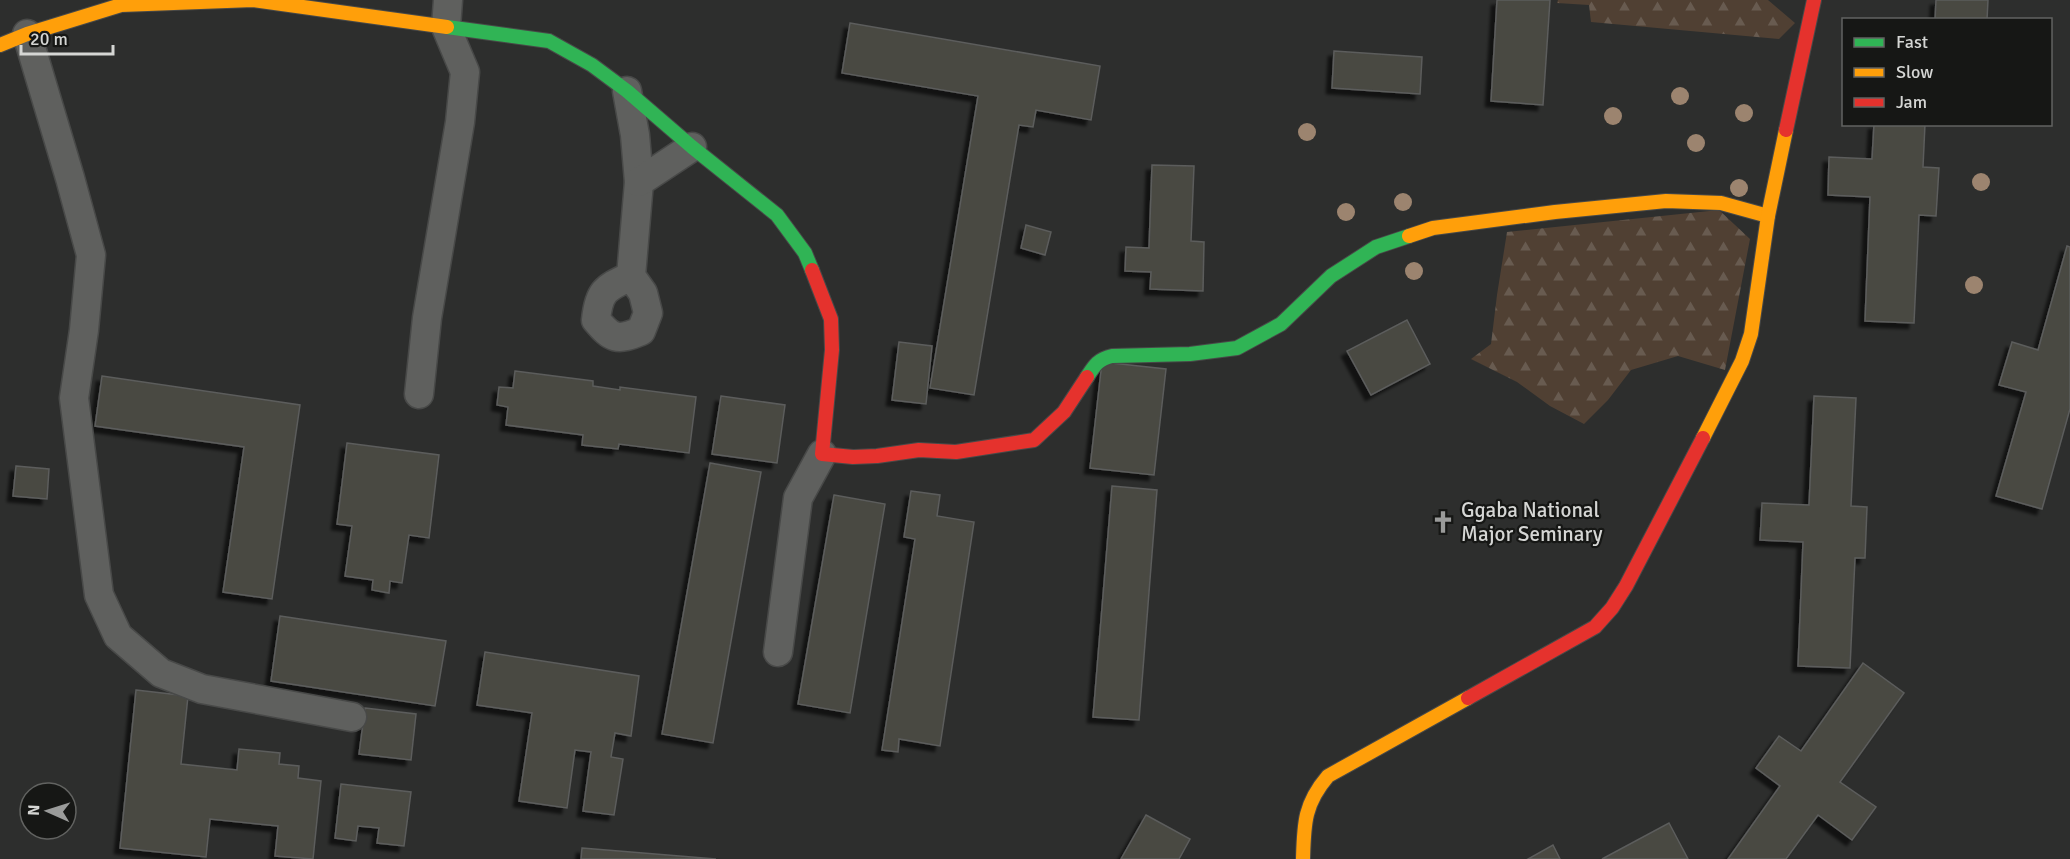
<svg xmlns="http://www.w3.org/2000/svg" width="2070" height="859" viewBox="0 0 2070 859" font-family="Signika,sans-serif">
	<style>
		.forest { fill: url(#forest-firs) }
		.building { fill: #484843; stroke: #5c5d5c; stroke-width: 1.5; filter: url(#shadow) }
		.lines { fill: none; stroke-linecap: round; stroke-linejoin: round }
		.street-casing { stroke: #484948; stroke-width: 31 }
		.fast-casing { stroke: #484948; stroke-width: 16 }
		.slow-casing { stroke: #484948; stroke-width: 16 }
		.jam-casing { stroke: #484948; stroke-width: 16 }
		.street { stroke: #5f605e; stroke-width: 28 }
		.fast { stroke: #30b455; stroke-width: 14 }
		.slow { stroke: #ff9f0a; stroke-width: 14 }
		.jam { stroke: #e5322d; stroke-width: 14 }
		.tree { fill: #9c846f }
		.labels { text-anchor: middle; dominant-baseline: central; stroke-width: 4.5; stroke-linejoin: round; paint-order: stroke }
		.poi-label { font-size: 21px; fill: #d5d6d4; stroke: #161715; text-anchor: start }
	</style>
	<defs>
		<pattern id="forest-firs" width="22" height="20" patternUnits="userSpaceOnUse" patternTransform="scale(1.5)"><rect width="22" height="20" fill="#504033"/><path d="M5 1l3.5 6h-7zM16 11l3.5 6h-7z" fill="#685b50"/></pattern>
		<filter id="shadow"><feDropShadow dx="-5.5" dy="5.5" stdDeviation="1.5" flood-color="#0009"/></filter>
	</defs>
	<rect width="100%" height="100%" fill="#2d2e2d"/>
	<g class="forest">
		<path d="M1558 0H1768L1795 23 1779 39 1591 22 1589 5 1557 3Z"/>
		<path d="M1719 210 1750 239 1725 370 1678 356 1631 370 1608 400 1584 424 1550 406 1517 382 1471 359 1491 344 1497 295 1507 232Z"/>
	</g>
	<g class="building">
		<path d="M1497 0H1550L1543 105 1491 101Z"/>
		<path d="M1936 0H1988L1987 20H1935Z"/>
		<path d="M850 23 1100 66 1091 120 1036 110 1033 127 1019 125 974 395 930 388 978 96 842 73Z"/>
		<path d="M1334 51 1422 57 1420 94 1332 88Z"/>
		<path d="M1874 124H1925L1923 167 1939 168 1936 216 1919 215 1914 323 1865 321 1870 197 1828 195 1829 157 1872 159Z"/>
		<path d="M1152 165 1194 166 1191 241 1204 242 1203 291 1150 289 1151 272 1125 271 1126 247 1149 248Z"/>
		<path d="M1026 225 1051 232 1045 255 1021 248Z"/>
		<path d="M2067 246 2070 247V409L2042 509 1996 496 2026 392 1999 385 2012 342 2038 350Z"/>
		<path d="M1407 320 1430 364 1371 395 1347 351Z"/>
		<path d="M899 342 932 346 926 404 892 400Z"/>
		<path d="M1102 362 1166 369 1154 475 1090 468Z"/>
		<path d="M515 371 593 381V386L620 390V387L696 397 689 453 619 444 618 449 582 445 583 435 506 425 508 407 497 405 499 387 513 388Z"/>
		<path d="M102 376 300 405 272 599 223 592 244 447 95 426Z"/>
		<path d="M721 396 785 405 777 463 712 454Z"/>
		<path d="M1814 396 1856 398 1851 506 1867 507 1865 558H1855L1850 668 1798 666 1803 542 1760 540 1762 503 1809 505Z"/>
		<path d="M347 443 439 455 429 538 409 535 402 583 390 581 389 593 372 590 373 580 345 576 352 526 337 524Z"/>
		<path d="M710 463 761 472 713 743 662 734Z"/>
		<path d="M16 466 49 469 47 499 13 496Z"/>
		<path d="M1112 486 1157 490 1139 720 1093 717Z"/>
		<path d="M911 491 940 495 937 516 974 522 940 746 899 739 898 752 882 750 915 539 904 537Z"/>
		<path d="M834 495 885 504 850 713 798 704Z"/>
		<path d="M280 616 446 641 435 706 271 681Z"/>
		<path d="M485 652 639 676 631 736 615 733 611 757 623 759 614 815 583 811 591 752 575 750 567 808 519 801 532 713 477 705Z"/>
		<path d="M1863 663 1904 693 1840 782 1876 807 1852 840 1818 815 1786 859H1728L1780 786 1756 768 1779 736 1801 751Z"/>
		<path d="M136 690 188 696 181 764 237 770 239 749 280 753 279 764 299 766 298 778 321 781 313 859 275 856 278 826 210 819 206 857 120 848Z"/>
		<path d="M365 708 416 714 411 760 359 754Z"/>
		<path d="M341 784 411 792 404 846 377 843 379 828 358 826 356 841 335 838Z"/>
		<path d="M1146 815 1190 839 1179 859H1121Z"/>
		<path d="M1669 823 1688 859H1602Z"/>
		<path d="M1553 845 1560 859H1528Z"/>
		<path d="M582 848 716 859H581Z"/>
	</g>
	<g class="lines">
		<g class="street-casing">
			<g id="street">
				<path d="M27 34 70 178 91 255 84 330 74 398 99 595 118 636 161 673 202 689 352 717"/>
				<path d="M627 91 635 135 639 182 631 276 643 293 648 313 641 331C617 341 612 339 596 320 599 290 606 288 631 276"/>
				<path d="M639 182 692 147"/>
				<path d="M419 394 427 318 460 122 465 72 446 27 448 0"/>
				<path d="M778 652 798 498 822 454"/>
			</g>
		</g>
		<g class="fast-casing">
			<g id="fast">
				<path d="M447 27 549 41 592 65 627 91 692 147 777 215 805 253 812 270"/>
				<path d="M1087 377C1094 366 1098 359 1112 356L1190 354 1237 348 1281 324 1331 276 1376 247 1409 236"/>
			</g>
		</g>
		<g class="slow-casing">
			<g id="slow">
				<path d="M0 45 27 34 121 5 253 0 447 27"/>
				<path d="M1409 236 1433 228 1555 212 1666 201 1721 203 1768 216"/>
				<path d="M1703 438 1742 361 1751 334 1768 216 1786 130"/>
				<path d="M1303 859C1304 824 1304 804 1328 776L1468 698"/>
			</g>
		</g>
		<g class="jam-casing">
			<g id="jam">
				<path d="M1786 130 1814 0"/>
				<path d="M812 270 831 319 832 350 822 454 853 457 877 456 919 450 956 452 1034 440 1064 412 1087 377"/>
				<path d="M1468 698 1595 627 1612 608 1626 586 1703 438"/>
			</g>
		</g>
		<use href="#street" class="street"/>
		<use href="#fast" class="fast"/>
		<use href="#slow" class="slow"/>
		<use href="#jam" class="jam"/>
	</g>
	<g class="tree">
		<circle cx="1680" cy="96" r="9"/>
		<circle cx="1744" cy="113" r="9"/>
		<circle cx="1613" cy="116" r="9"/>
		<circle cx="1307" cy="132" r="9"/>
		<circle cx="1696" cy="143" r="9"/>
		<circle cx="1981" cy="182" r="9"/>
		<circle cx="1739" cy="188" r="9"/>
		<circle cx="1403" cy="202" r="9"/>
		<circle cx="1346" cy="212" r="9"/>
		<circle cx="1414" cy="271" r="9"/>
		<circle cx="1974" cy="285" r="9"/>
	</g>
	<defs>
		<g id="church-bare" transform="scale(1.8)"><path d="M-1.2-6h2.4v3.5h3.3v2.4h-3.3V6h-2.4V-.1h-3.3v-2.4h3.3Z" fill="#9a9b9a" stroke="#161715" stroke-width="2.5" paint-order="stroke"/></g>
	</defs>
	<g fill-rule="evenodd">
		<use href="#church-bare" x="1443" y="522"/>
	</g>
	<g class="labels">
		<g class="poi-label">
			<text x="1461" y="510">Ggaba National<tspan x="1461" dy="24">Major Seminary</tspan></text>
		</g>
	</g>
	<rect x="1842" y="18" width="210" height="108" fill="#161715" stroke="#626361" stroke-width="1.5"/>
	<rect x="1854" y="38" width="30" height="9" fill="#30b455" stroke="#626361" stroke-width="1.5"/>
	<text x="1896" y="48" font-size="18" fill="#d5d6d4">Fast</text>
	<rect x="1854" y="68" width="30" height="9" fill="#ff9f0a" stroke="#626361" stroke-width="1.5"/>
	<text x="1896" y="78" font-size="18" fill="#d5d6d4">Slow</text>
	<rect x="1854" y="98" width="30" height="9" fill="#e5322d" stroke="#626361" stroke-width="1.5"/>
	<text x="1896" y="108" font-size="18" fill="#d5d6d4">Jam</text>
	<g transform="translate(48 811) rotate(273)"><circle r="28" fill="#161715" stroke="#626361" stroke-width="1.5"/>
	<path d="M0-4.5L10 22L0 15L-10 22Z" fill="#9a9b9a"/>
	<text y="-9" font-size="16" font-weight="bold" text-anchor="middle" fill="#d5d6d4">N</text>
	</g>
	<path d="M21 45v9h92v-9" fill="none" stroke="#d5d6d4" stroke-width="3"/>
	<text x="30" y="45" font-size="18" fill="#d5d6d4" stroke="#161715" stroke-width="4.5" paint-order="stroke">20 m</text>
</svg>
